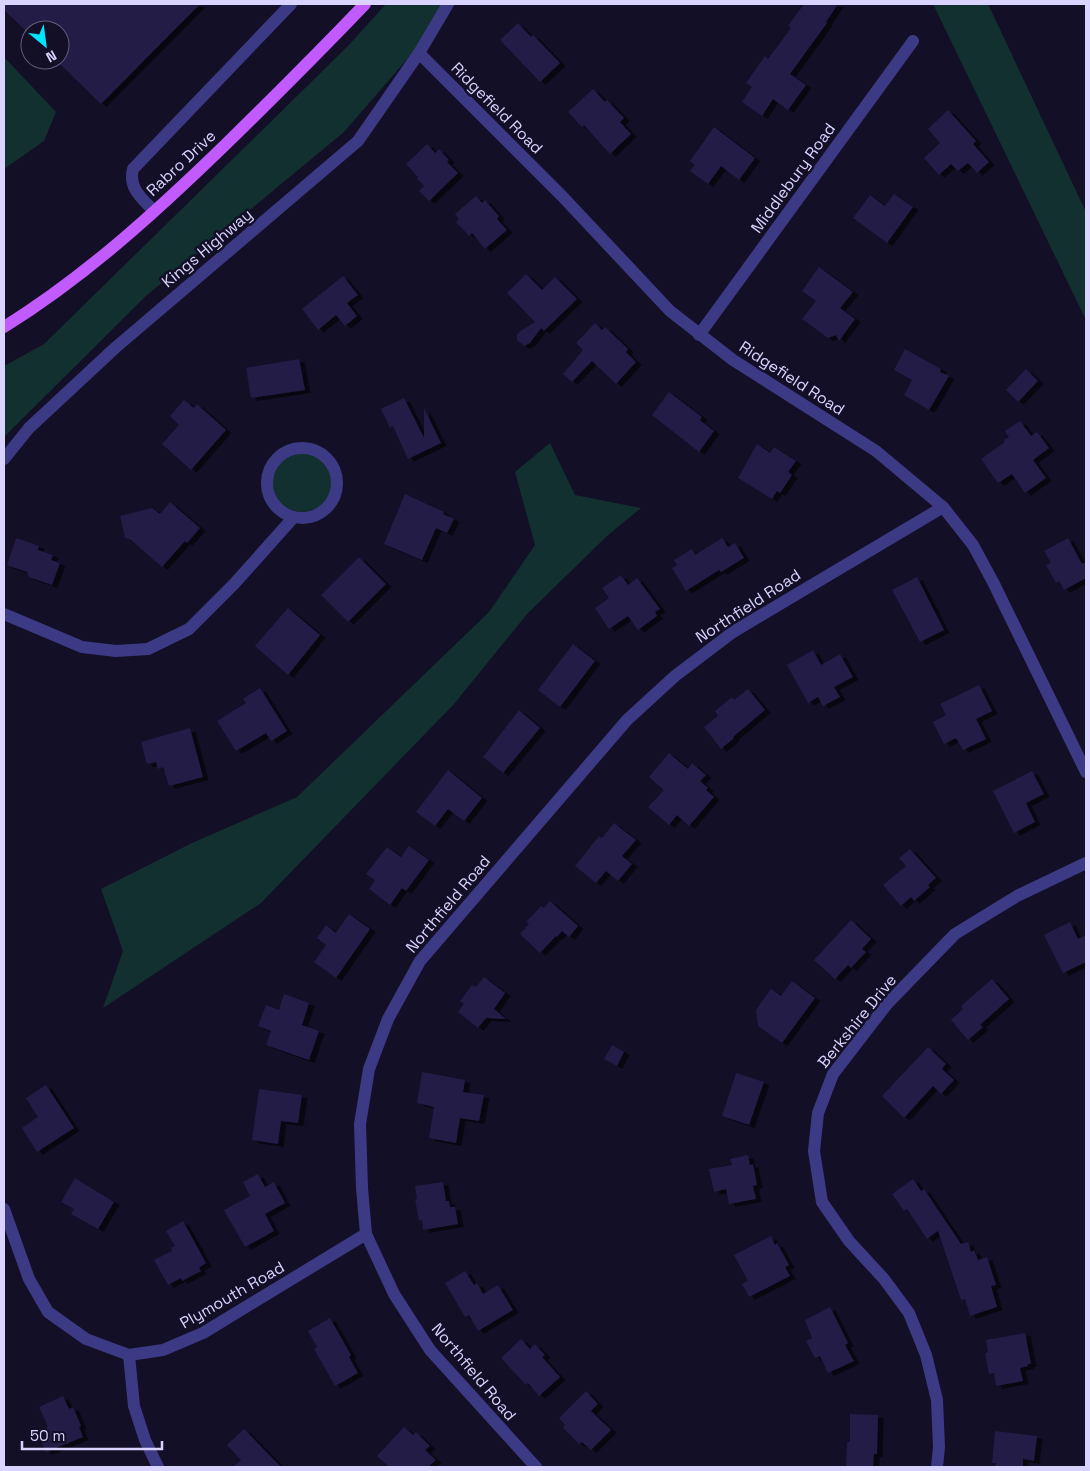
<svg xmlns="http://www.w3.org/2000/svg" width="1090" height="1471" viewBox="0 0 1090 1471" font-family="'Space Grotesk',sans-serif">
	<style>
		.green { fill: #12302f }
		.building { fill: #241b47; filter: url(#shadow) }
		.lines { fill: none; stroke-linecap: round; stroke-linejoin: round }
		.minor { stroke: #3d3a85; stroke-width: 12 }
		.major { stroke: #c25bff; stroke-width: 12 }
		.labels { text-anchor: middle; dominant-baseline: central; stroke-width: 5; stroke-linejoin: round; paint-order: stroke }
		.street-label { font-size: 16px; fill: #d9d4ff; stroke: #130f26 }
	</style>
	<defs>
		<filter id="shadow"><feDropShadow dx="5.5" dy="3" stdDeviation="0" flood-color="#0009"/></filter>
	</defs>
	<rect width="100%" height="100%" fill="#130f26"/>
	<g class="green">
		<path d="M386 4H455L344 132 146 296 4 437V366L44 344 348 46Z"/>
		<path d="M933 4H988L1086 212V320Z"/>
		<path d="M4 57 56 112 44 141 4 169Z"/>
		<path d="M550 443 575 495 641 508 607 536 527 614 454 704 261 903 103 1008 123 951 101 889 192 843 297 797 489 612 535 545 515 472Z"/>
		<circle cx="302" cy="482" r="30"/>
	</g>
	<g class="building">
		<path d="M4 4H200L101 104 60 64V30H25L4 10Z"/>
		<path d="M804 4H838L826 22 827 23 790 74 806 85 788 110 773 99 762 116 742 102 752 87 746 83 765 56 768 59 791 28 788 26Z"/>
		<path d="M518 23 531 37 533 35 560 63 540 82 500 40Z"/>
		<path d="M593 89 605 102 607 100 624 118 620 122 631 134 610 154 584 125 582 127 568 112Z"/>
		<path d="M948 110 976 141 973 144 989 162 977 173 968 163 958 171 951 164 939 175 924 158 940 143 928 129Z"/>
		<path d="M714 127 755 158 739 180 721 166 708 184 690 171 695 165 690 161Z"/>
		<path d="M427 144 435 153 439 149 449 160 447 162 458 173 429 201 419 191 424 186 417 179 418 177 406 164Z"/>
		<path d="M894 194 913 207 887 243 853 218 870 195 885 206Z"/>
		<path d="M476 196 482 203 485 200 499 216 497 219 507 230 485 249 472 233 469 236 456 222 459 219 455 214Z"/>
		<path d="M819 267 853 292 840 308 855 319 839 341 836 335 828 338 802 319 816 301 802 291Z"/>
		<path d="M526 274 542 290 555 277 577 299 544 331 541 328 530 343 524 346 517 340V334L519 332 535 322 507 293Z"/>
		<path d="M343 276 358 295 347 303 357 316 345 326 336 315 318 330 302 309Z"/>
		<path d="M595 323 602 330 605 327 628 349 626 352 636 362 616 384 592 361 572 382 563 374 583 350 576 343Z"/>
		<path d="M905 349 941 369 940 372 949 376 929 410 904 395 912 380 894 370Z"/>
		<path d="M299 359 305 390 251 398 246 368Z"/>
		<path d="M1026 369 1038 381 1018 402 1006 390Z"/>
		<path d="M669 392 702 417 700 420 714 431 699 452 652 415Z"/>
		<path d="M404 398 424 438V408L441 443 408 459 393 426 390 428 381 409Z"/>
		<path d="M184 400 194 408 197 404 226 430 191 470 162 444 179 425 170 416Z"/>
		<path d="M1020 421 1031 436 1037 432 1049 448 1033 460 1046 478 1025 493 1012 474 998 483 981 459 1005 442 1004 440 1009 437 1005 431Z"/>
		<path d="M757 444 770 453 774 447 796 461 788 472 792 475 780 493 777 491 772 499 738 478Z"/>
		<path d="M405 494 435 508 444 512 443 514 454 519 447 533 436 528 422 560 384 544Z"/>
		<path d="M170 502 200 528 187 543 185 541 162 567 131 540 125 538 120 516 152 508 160 514Z"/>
		<path d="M16 538 39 546 38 550 53 555 51 560 60 563 52 585 29 577 27 572 7 565Z"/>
		<path d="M722 538 728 547 735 543 744 558 721 572 719 570 686 591 672 568 677 565 674 560 692 549 695 555Z"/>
		<path d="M1068 538 1082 564 1086 562V578L1064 590 1059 581 1056 583 1046 565 1051 563 1044 551Z"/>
		<path d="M359 557 386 584 348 622 321 595Z"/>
		<path d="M621 575 628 585 637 578 660 609 655 612 657 616 638 630 628 616 609 629 595 608 609 598 602 588Z"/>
		<path d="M917 577 944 630 920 642 892 590Z"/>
		<path d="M288 608 320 635 288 675 255 646Z"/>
		<path d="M573 644 595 661 560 707 538 690Z"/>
		<path d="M813 650 821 665 840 654 853 677 834 687 840 697 823 706 818 697 808 703 787 665Z"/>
		<path d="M979 685 992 711 976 719 986 739 963 750 956 738 944 744 933 722 946 715 940 704Z"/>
		<path d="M260 688 287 731 271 741 266 733 236 751 217 721 246 703 243 699Z"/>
		<path d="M748 689 765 710 733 737 734 738 721 749 704 727 718 716 715 711 732 697 734 700Z"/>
		<path d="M519 710 540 728 503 773 483 757Z"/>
		<path d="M190 728 203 777 169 786 163 767 158 769 156 762 147 764 141 742Z"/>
		<path d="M669 753 688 769 692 763 706 775 700 781 708 788 706 790 714 797 689 826 677 815 669 825 648 807 664 790 649 777Z"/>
		<path d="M448 770 482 798 464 821 448 809 435 826 416 812Z"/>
		<path d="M1032 771 1044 794 1026 803 1035 822 1014 833 993 791Z"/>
		<path d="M614 823 636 840 622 856 632 864 618 881 606 871 596 883 575 866 599 836 602 838Z"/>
		<path d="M409 846 429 860 406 891 402 888 390 905 369 889 375 880 366 874 387 847 401 857Z"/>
		<path d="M910 849 936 878 928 885 930 887 914 901 911 897 901 906 883 885 906 866 899 858Z"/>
		<path d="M550 901 578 926 569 937 562 931 557 937 556 936 540 953 520 934 529 924 526 922 541 906 544 908Z"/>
		<path d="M349 914 370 929 336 978 314 962 326 945 317 938 326 925 336 933Z"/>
		<path d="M851 920 871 939 862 949 866 952 851 968 848 965 835 979 814 960Z"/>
		<path d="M1070 922 1078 939 1086 935V962L1063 973 1044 935Z"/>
		<path d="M484 977 505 993 494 1009 506 1019 486 1018 478 1028 458 1012 464 1004 460 1001 472 985 476 987Z"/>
		<path d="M992 979 1009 999 980 1025 983 1027 968 1040 951 1020 963 1009 961 1006Z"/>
		<path d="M792 981 815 998 782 1043 758 1026 756 1010 771 989 781 996Z"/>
		<path d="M284 994 309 1003 302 1025 319 1031 309 1060 266 1045 271 1031 258 1026 266 1005 279 1010Z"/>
		<path d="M612 1045 624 1052 617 1066 604 1059Z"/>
		<path d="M928 1047 946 1064 942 1069 954 1080 941 1094 933 1086 904 1118 882 1096Z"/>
		<path d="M422 1072 465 1080 463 1092 484 1095 479 1121 460 1118 456 1143 429 1138 434 1107 417 1103Z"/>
		<path d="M736 1073 764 1082 749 1125 722 1116Z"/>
		<path d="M46 1085 74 1128 37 1152 22 1128 38 1117 26 1098Z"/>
		<path d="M259 1089 302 1095 298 1123 281 1121 278 1144 252 1140Z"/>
		<path d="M748 1155 750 1165 753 1164 757 1185 753 1186 756 1199 729 1204 726 1189 714 1192 709 1169 732 1165 730 1159Z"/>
		<path d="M258 1174 265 1187 274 1182 285 1203 265 1214 274 1231 245 1247 224 1210 250 1196 243 1182Z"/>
		<path d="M75 1178 114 1202 98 1229 71 1214 74 1209 61 1202Z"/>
		<path d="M913 1179 921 1191 924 1189 961 1244 968 1242 971 1252 974 1250 978 1260 987 1257 996 1285 991 1286 997 1307 970 1316 965 1299 961 1300 938 1231 927 1239 907 1209 904 1211 892 1194Z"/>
		<path d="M443 1182 446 1201H449L450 1207H455L458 1224 423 1230 422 1220H419L415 1199H417L415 1186Z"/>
		<path d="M183 1221 206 1263 199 1268 201 1271 182 1281 181 1278 168 1285 154 1260 172 1251 171 1248 175 1246 166 1231Z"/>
		<path d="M771 1236 775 1245 777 1243 789 1265 785 1267 790 1276 749 1297 742 1284 748 1281 734 1255Z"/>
		<path d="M465 1271 474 1285 477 1283 483 1294 498 1285 513 1310 478 1331 469 1315 465 1317 445 1283Z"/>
		<path d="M830 1307 848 1343 845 1345 854 1361 828 1373 820 1356 815 1358 806 1341 812 1338 805 1320Z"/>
		<path d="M330 1318 351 1355 349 1357 358 1373 335 1386 314 1349 317 1347 308 1331Z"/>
		<path d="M1025 1333 1031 1364H1028V1366L1020 1368 1023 1381 996 1386 994 1373 989 1374 985 1353 988 1352 986 1340Z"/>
		<path d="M521 1339 530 1349 535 1344 545 1355 542 1357 560 1377 539 1396 528 1383 526 1385 501 1358Z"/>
		<path d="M586 1391 598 1404 591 1411 611 1430 591 1450 582 1442 579 1444 563 1428 565 1425 559 1418Z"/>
		<path d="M63 1396 69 1409 73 1407 81 1426 79 1427 83 1437 46 1452 40 1439 49 1435 46 1427H48L39 1407Z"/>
		<path d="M850 1414 878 1415 877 1454H874L873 1467H846L847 1442H850Z"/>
		<path d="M404 1427 413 1435 416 1432 430 1446 425 1450 436 1460 428 1467H389L377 1456Z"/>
		<path d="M244 1429 281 1467H233L241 1460 227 1445Z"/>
		<path d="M995 1431 1037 1436 1034 1461 1023 1459V1467H995L996 1463H992Z"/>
	</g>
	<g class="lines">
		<g class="minor">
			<path d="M419 53 562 196 670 311 733 360 876 451 943 507 973 545 993 582 1086 772"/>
			<path d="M154 211C142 199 128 188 133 169L291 4"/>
			<path d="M699 335 913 41"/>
			<circle cx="302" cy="483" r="35"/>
			<path d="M4 459 29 428 115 348 358 141 419 53 448 4"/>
			<path d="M4 614 82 647 116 651 148 649 189 629 234 584 293 518"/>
			<path d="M4 1209 29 1279 48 1312 86 1339 129 1355 163 1350 203 1333 366 1234"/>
			<path d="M129 1355 134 1406 145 1440 158 1467"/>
			<path d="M536 1467 430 1350 394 1294 366 1234 362 1188 360 1124 369 1069 388 1019 420 961 627 720 675 676 733 632 943 507"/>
			<path d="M937 1467 939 1447 937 1400 926 1355 909 1313 884 1279 849 1241 822 1202 814 1151 818 1113 833 1074 887 1004 955 934 1017 896 1086 863"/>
		</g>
		<path class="major" d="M4 327C86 276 157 211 226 144 273 98 319 52 365 4"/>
	</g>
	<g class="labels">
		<g class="street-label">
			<text transform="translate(497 108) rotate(45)">Ridgefield Road</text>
			<text transform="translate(181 163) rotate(-43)">Rabro Drive</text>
			<text transform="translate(793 178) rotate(-54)">Middlebury Road</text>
			<text transform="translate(207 248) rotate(-40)">Kings Highway</text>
			<text transform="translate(792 378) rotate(33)">Ridgefield Road</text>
			<text transform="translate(748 606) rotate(-33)">Northfield Road</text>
			<text transform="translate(448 904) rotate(-50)">Northfield Road</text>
			<text transform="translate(857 1021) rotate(-51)">Berkshire Drive</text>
			<text transform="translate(232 1295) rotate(-30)">Plymouth Road</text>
			<text transform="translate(474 1372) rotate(50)">Northfield Road</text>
		</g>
	</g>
	<rect width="1090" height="1471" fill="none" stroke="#d9d4ff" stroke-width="10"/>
	<g transform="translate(45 45) rotate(151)"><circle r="24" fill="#130f26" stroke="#625e7d"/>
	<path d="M0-4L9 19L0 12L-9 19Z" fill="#00e5ff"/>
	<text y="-8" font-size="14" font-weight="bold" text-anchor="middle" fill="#d9d4ff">N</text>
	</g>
	<path d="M22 1441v8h140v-8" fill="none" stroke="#d9d4ff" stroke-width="2.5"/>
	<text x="30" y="1441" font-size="15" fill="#d9d4ff" stroke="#130f26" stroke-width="4" paint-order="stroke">50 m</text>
</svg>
